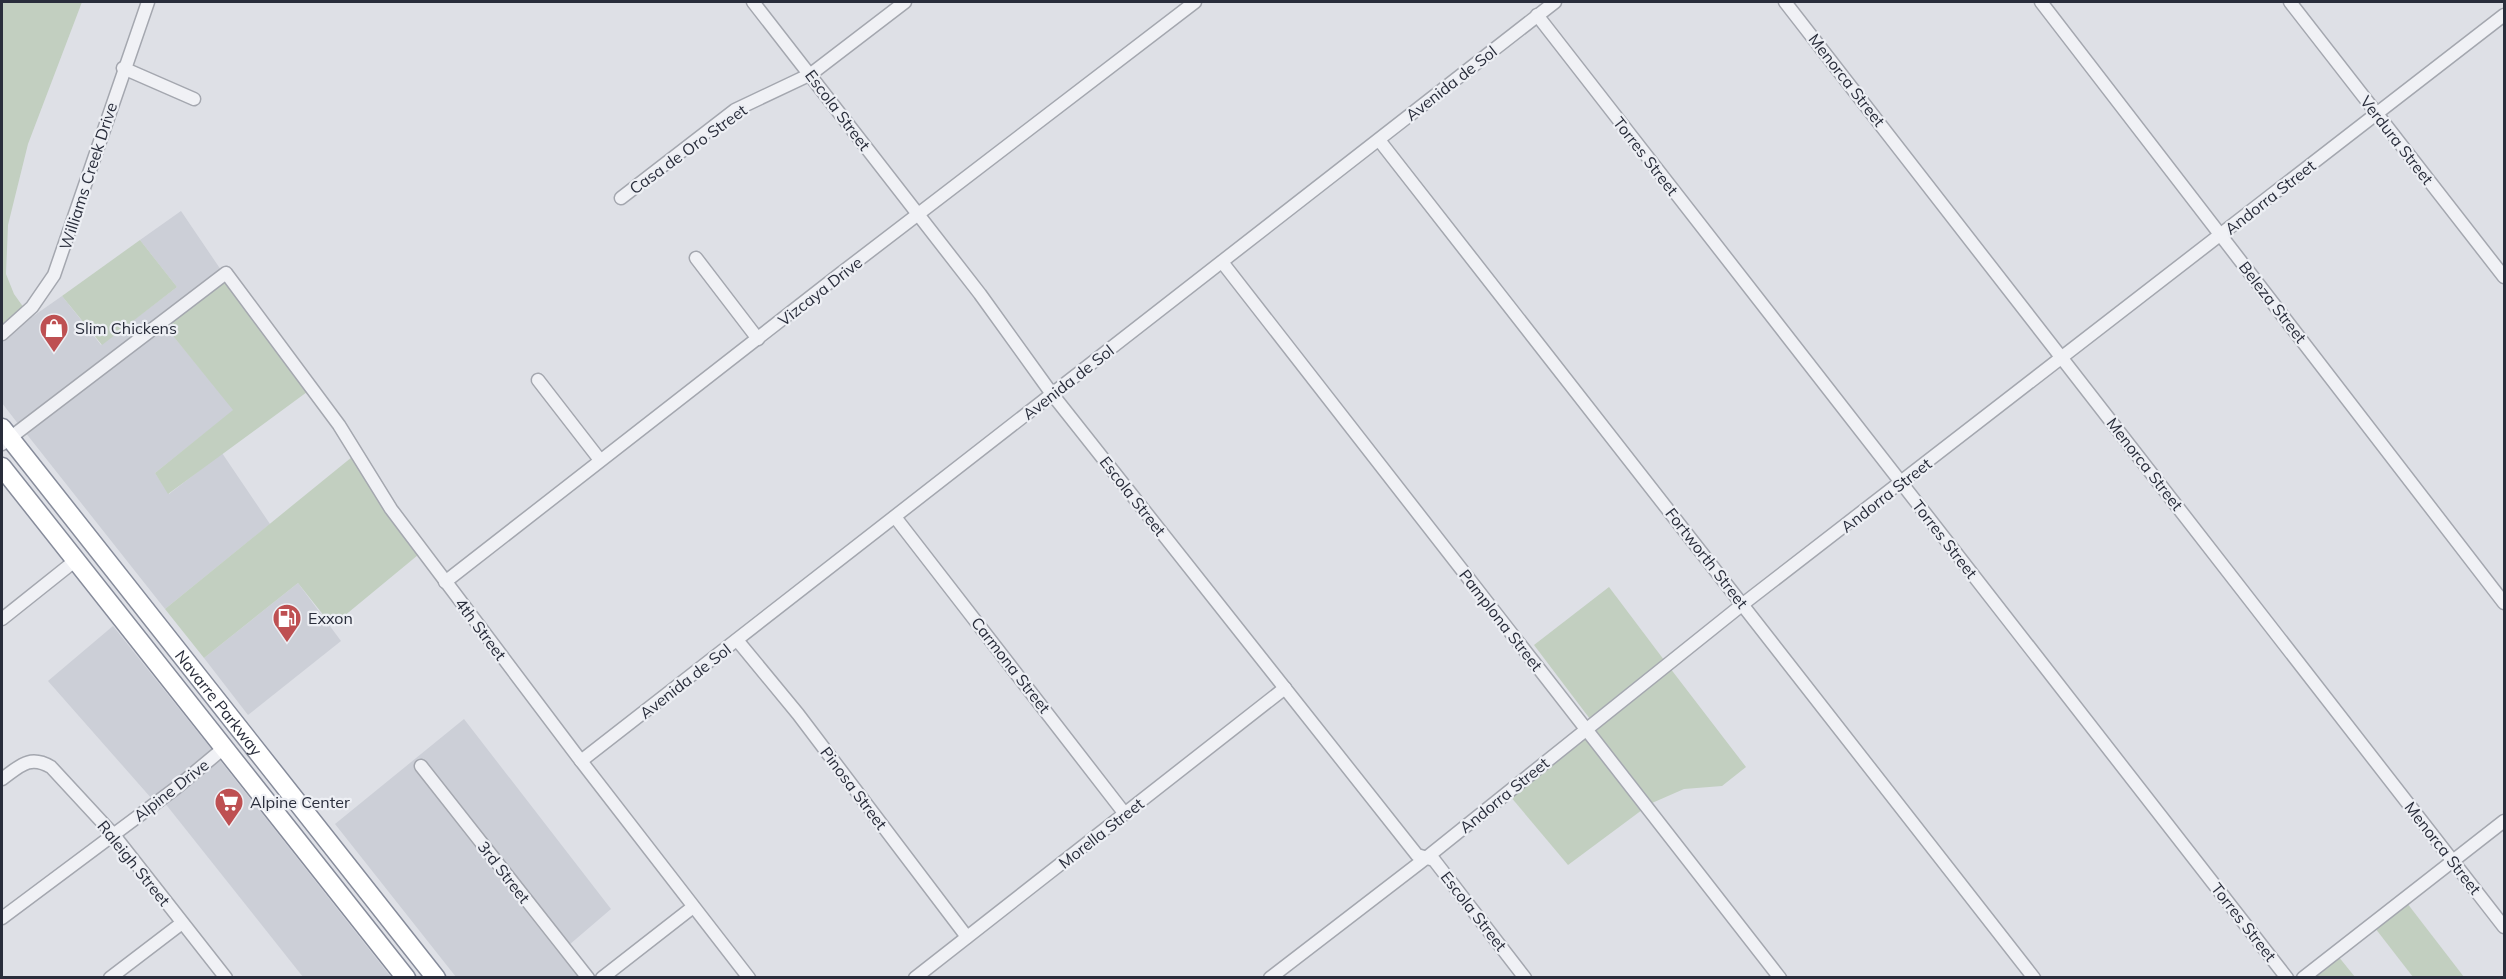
<svg xmlns="http://www.w3.org/2000/svg" width="2506" height="979" viewBox="0 0 2506 979" font-family="Mulish,sans-serif">
	<style>
		.built { fill: #cccfd7 }
		.green { fill: #c2cfc0 }
		.lines { fill: none; stroke-linecap: round; stroke-linejoin: round }
		.minor-casing { stroke: #a4a7af; stroke-width: 15 }
		.highway-casing { stroke: #878c9b; stroke-width: 21 }
		.minor { stroke: #f0f1f5; stroke-width: 12 }
		.highway { stroke: #fff; stroke-width: 18 }
		.labels { text-anchor: middle; dominant-baseline: central; stroke-width: 4.5; stroke-linejoin: round; paint-order: stroke }
		.street-label { font-size: 16px; fill: #292d3b; stroke: #edeff4 }
		.poi-label { font-size: 16px; fill: #292d3b; stroke: #edeff4; text-anchor: start }
	</style>
	<rect width="100%" height="100%" fill="#dee0e6"/>
	<g class="built">
		<path d="M181 211 221 270 19 425 2 403V340L30 315 32 317 62 296 101 345 177 287 140 240Z"/>
		<path d="M165 326 234 410 155 473 169 494 222 453 270 524 165 609 25 432Z"/>
		<path d="M298 583 341 641 248 715 204 658Z"/>
		<path d="M113 626 213 751 152 799 48 681Z"/>
		<path d="M464 719 611 909 569 945 423 759 414 766 580 977H456L335 824Z"/>
		<path d="M219 759 391 977H303L164 802Z"/>
	</g>
	<g class="green">
		<path d="M2 2H82L28 144 8 225 6 274 14 294 24 308 2 327Z"/>
		<path d="M140 240 177 287 102 345 62 296Z"/>
		<path d="M224 280 307 392 168 494 155 473 233 410 165 326Z"/>
		<path d="M352 457 418 555 332 626 298 583 204 658 165 609Z"/>
		<path d="M1609 587 1664 660 1590 719 1534 645Z"/>
		<path d="M1670 668 1746 767 1722 786 1684 789 1652 803 1593 729Z"/>
		<path d="M1585 736 1642 810 1568 865 1510 796Z"/>
		<path d="M2407 903 2464 977 2463 978 2413 977 2375 928Z"/>
		<path d="M2338 956 2355 977 2311 978Z"/>
	</g>
	<g class="lines">
		<g class="minor-casing">
			<g id="minor">
				<path d="M753 2 980 294 1052 394 1417 855 1434 860 1525 978"/>
				<path d="M1785 2 2504 927"/>
				<path d="M2041 2 2504 603"/>
				<path d="M2290 2 2504 277"/>
				<path d="M1537 15 2287 978"/>
				<path d="M123 68 194 99"/>
				<path d="M1379 140 2034 978"/>
				<path d="M621 198 735 110 811 74 905 2"/>
				<path d="M696 258 758 339"/>
				<path d="M1222 262 1780 978"/>
				<path d="M2 334 32 307 54 275 148 2"/>
				<path d="M538 380 600 460"/>
				<path d="M2 444 226 273 339 425 391 509 581 761 749 978"/>
				<path d="M895 517 1125 814"/>
				<path d="M445 582 840 274 1195 2"/>
				<path d="M2 619 76 560"/>
				<path d="M737 640 798 714 967 937"/>
				<path d="M581 761 1555 2"/>
				<path d="M421 766 588 978"/>
				<path d="M2 779C19 767 29 754 51 767L113 834 226 978"/>
				<path d="M2 918 176 788 225 747"/>
				<path d="M110 978 182 923"/>
				<path d="M602 978 693 907"/>
				<path d="M915 978 1285 688"/>
				<path d="M1270 978 1426 858 1743 604 2504 15"/>
				<path d="M2303 978 2504 821"/>
			</g>
		</g>
		<g class="highway-casing">
			<g id="highway">
				<path id="s1" d="M2 428 436 978"/>
				<path d="M2 467 406 978"/>
			</g>
		</g>
		<use href="#minor" class="minor"/>
		<use href="#highway" class="highway"/>
	</g>
	<defs>
		<g id="shop-pin" transform="scale(1.5)"><path d="M0 17L-7.5 6A9.5 9.5 0 1 1 7.5 6Z" fill="#be5052" stroke="#edeff4"/><path d="M-5-2.5h2.3a2.7 3.5 0 0 1 5.4 0H5L5.5 6h-11ZM-1.5-2.5h3a1.5 2.3 0 0 0-3 0Z" fill="#fff"/></g>
		<g id="fuel-pin" transform="scale(1.5)"><path d="M0 17L-7.5 6A9.5 9.5 0 1 1 7.5 6Z" fill="#be5052" stroke="#edeff4"/><path d="M-5.5-6h7V0h2V4h1.3V-2.5L3-4.5l.8-.8L6-3V5H2.5V1h-1V6h-7ZM-4.2-4.7v3.2H.2V-4.7Z" fill="#fff"/></g>
		<g id="supermarket-pin" transform="scale(1.5)"><path d="M0 17L-7.5 6A9.5 9.5 0 1 1 7.5 6Z" fill="#be5052" stroke="#edeff4"/><path d="M-6-5.5h2.5l.6 2H6L4.5 2H-2.5L-4.4-4H-6ZM-1.5 3.2a1.3 1.3 0 1 0 .1 0ZM3 3.2a1.3 1.3 0 1 0 .1 0Z" fill="#fff"/></g>
	</defs>
	<g fill-rule="evenodd">
		<use href="#shop-pin" x="54" y="328"/>
		<use href="#fuel-pin" x="287" y="618"/>
		<use href="#supermarket-pin" x="229" y="802"/>
	</g>
	<g class="labels">
		<g class="street-label">
			<text transform="translate(1847 80) rotate(52)">Menorca Street</text>
			<text transform="translate(1451 83) rotate(-38)">Avenida de Sol</text>
			<text transform="translate(838 110) rotate(53)">Escola Street</text>
			<text transform="translate(2397 140) rotate(52)">Verdura Street</text>
			<text transform="translate(688 149) rotate(-36)">Casa de Oro Street</text>
			<text transform="translate(1646 156) rotate(52)">Torres Street</text>
			<text transform="translate(88 176) rotate(-72)">Williams Creek Drive</text>
			<text transform="translate(2270 197) rotate(-38)">Andorra Street</text>
			<text transform="translate(820 291) rotate(-38)">Vizcaya Drive</text>
			<text transform="translate(2273 302) rotate(52)">Beleza Street</text>
			<text transform="translate(1068 382) rotate(-38)">Avenida de Sol</text>
			<text transform="translate(2145 464) rotate(52)">Menorca Street</text>
			<text transform="translate(1886 495) rotate(-38)">Andorra Street</text>
			<text transform="translate(1133 496) rotate(52)">Escola Street</text>
			<text transform="translate(1945 539) rotate(52)">Torres Street</text>
			<text transform="translate(1707 558) rotate(52)">Fortworth Street</text>
			<text transform="translate(1501 620) rotate(52)">Pamplona Street</text>
			<text transform="translate(481 629) rotate(53)">4th Street</text>
			<text transform="translate(1011 665) rotate(52)">Carmona Street</text>
			<text transform="translate(685 681) rotate(-38)">Avenida de Sol</text>
			<text stroke="none"><textPath href="#s1" startOffset="350">Navarre Parkway</textPath></text>
			<text transform="translate(854 788) rotate(53)">Pinosa Street</text>
			<text transform="translate(171 790) rotate(-38)">Alpine Drive</text>
			<text transform="translate(1504 795) rotate(-39)">Andorra Street</text>
			<text transform="translate(1101 833) rotate(-38)">Morella Street</text>
			<text transform="translate(2443 848) rotate(52)">Menorca Street</text>
			<text transform="translate(134 863) rotate(51)">Raleigh Street</text>
			<text transform="translate(504 872) rotate(52)">3rd Street</text>
			<text transform="translate(1474 911) rotate(52)">Escola Street</text>
			<text transform="translate(2244 922) rotate(52)">Torres Street</text>
		</g>
		<g class="poi-label">
			<text x="75" y="328">Slim Chickens</text>
			<text x="308" y="618">Exxon</text>
			<text x="250" y="802">Alpine Center</text>
		</g>
	</g>
	<rect width="2506" height="979" fill="none" stroke="#292d3b" stroke-width="6"/>
</svg>
